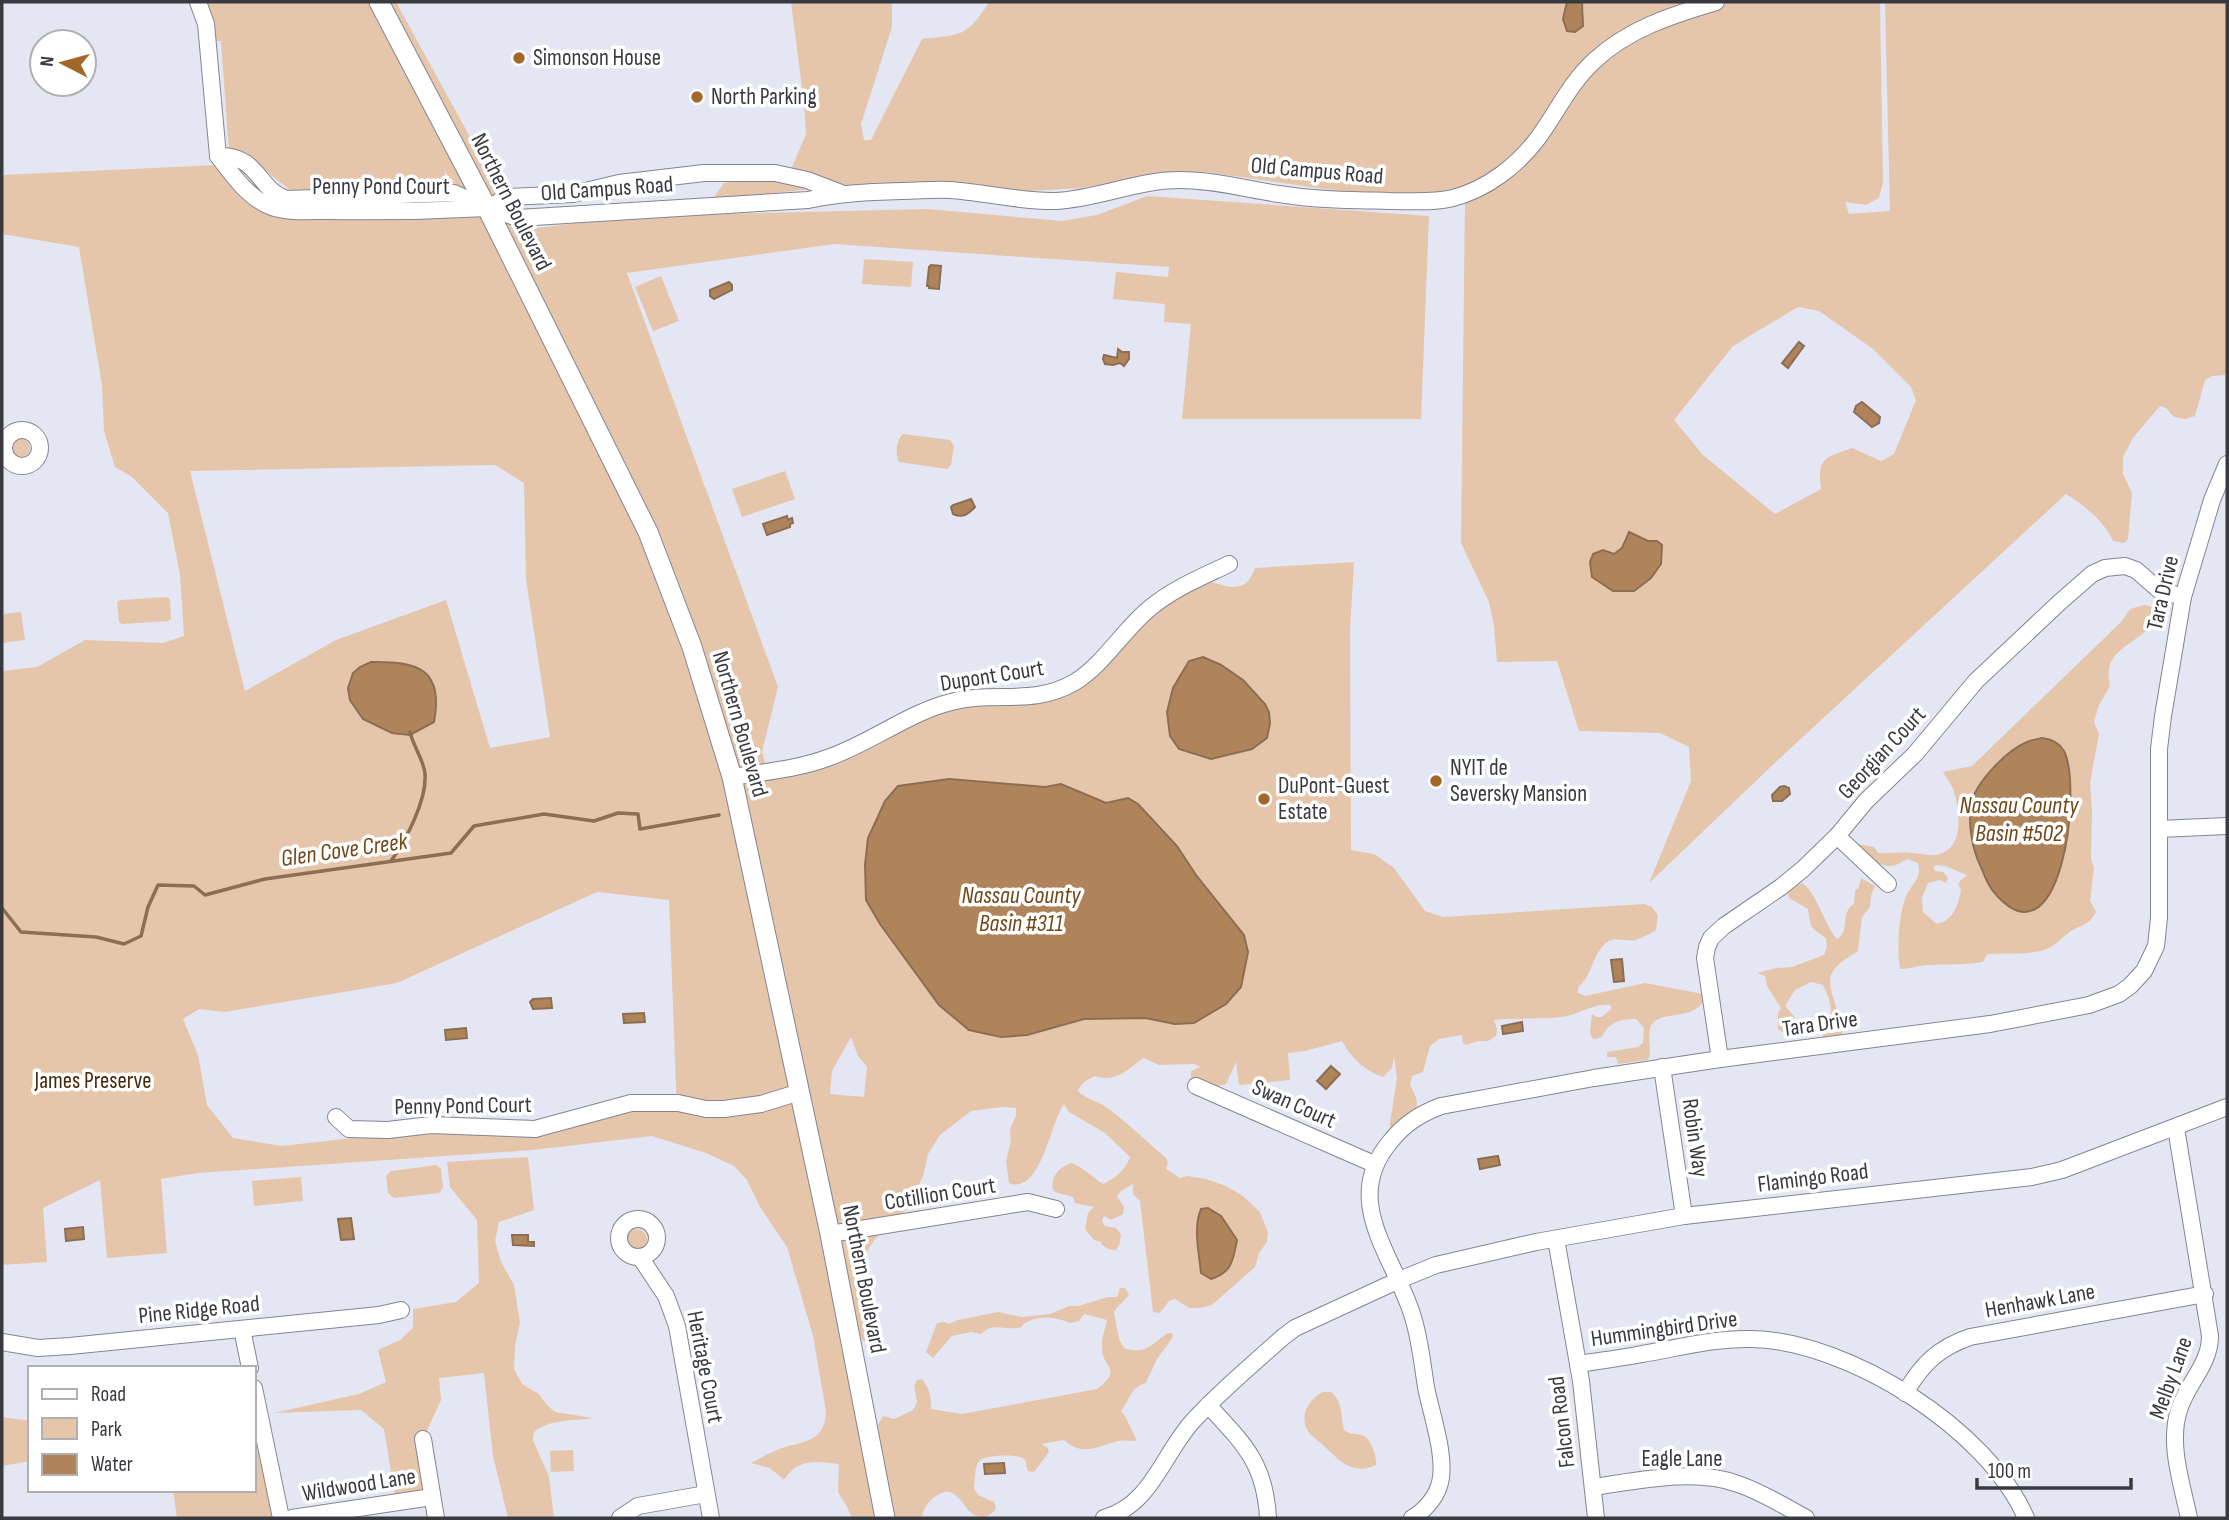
<svg xmlns="http://www.w3.org/2000/svg" width="2229" height="1520" viewBox="0 0 2229 1520" font-family="'Sofia Sans Condensed',sans-serif">
	<style>
		.green { fill: #e5c6ab; fill-rule: evenodd }
		.water { fill: #b0845b; stroke: #8c6e53; stroke-width: 2 }
		.lines { fill: none; stroke-linecap: round; stroke-linejoin: round }
		.stream { stroke: #8c6e53; stroke-width: 3.5 }
		.minor-casing { stroke: #838591; stroke-width: 18 }
		.major-casing { stroke: #838591; stroke-width: 21 }
		.minor { stroke: #fff; stroke-width: 16 }
		.major { stroke: #fff; stroke-width: 19 }
		.poi-dot { fill: #a36829; stroke: #fff; stroke-width: 2.5 }
		.labels { text-anchor: middle; dominant-baseline: central; stroke-width: 7; stroke-linejoin: round; paint-order: stroke }
		.poi-label { font-size: 23px; fill: #393a3f; stroke: #fff; text-anchor: start }
		.street-label { font-size: 23px; fill: #393a3f; stroke: #fff }
		.park-label { font-size: 23px; fill: #472806; stroke: #fff }
		.water-label { font-size: 24px; font-style: italic; fill: #734615; stroke: #fff }
	</style>
	<rect width="100%" height="100%" fill="#e4e6f4"/>
	<g class="green">
		<path d="M200 2H396L521 230 634 216 927 209 1062 221 1097 215 1147 196 1429 216 1421 419H1182L1191 324 1164 322 1165 304 1113 299 1116 272 1168 277 1169 267 834 244 627 273 778 687 762 752 769 777 942 712 971 706 1041 703 1079 686 1134 633 1167 605 1209 581C1230 588 1246 594 1255 568L1354 562 1350 630 1351 850 1374 854 1394 868 1425 911 1443 917 1644 904 1652 907 1658 915 1656 930C1651 933 1642 938 1636 940 1625 942 1612 935 1604 945 1591 958 1592 977 1578 987V993L1585 996 1645 983 1703 994 1705 999C1693 1022 1660 1009 1651 1026 1646 1036 1653 1049 1648 1060L1618 1064 1616 1057H1607V1052L1638 1047 1643 1043 1644 1028 1636 1019C1620 1019 1609 1022 1602 1037L1595 1039 1592 1038 1590 1031 1592 1014 1596 1017H1602L1612 1008 1610 1005C1592 1003 1579 1015 1562 1017 1540 1019 1517 1018 1494 1020L1497 1029 1496 1036 1488 1041H1478L1466 1045 1463 1043 1462 1035 1439 1039 1430 1046 1423 1072 1412 1076 1410 1085C1424 1109 1416 1116 1394 1130L1390 1128V1123L1397 1078 1394 1057 1392 1068 1383 1077C1365 1071 1351 1058 1342 1041L1305 1051 1288 1053 1290 1080 1239 1085 1236 1062 1226 1084 1215 1087 1191 1078V1071L1200 1067 1195 1064 1159 1065 1143 1058C1128 1070 1115 1083 1095 1076 1087 1080 1081 1083 1078 1091 1085 1099 1098 1101 1106 1107 1127 1122 1146 1141 1166 1158L1168 1162 1166 1169 1180 1178 1187 1176 1206 1179 1226 1186 1243 1196 1260 1212 1268 1232 1267 1242 1259 1253 1255 1267 1212 1305 1200 1308H1189L1175 1299 1169 1301 1160 1313 1153 1312 1140 1201 1133 1194V1184L1121 1191 1117 1196 1124 1207 1123 1214 1111 1220 1104 1216 1102 1221 1105 1226 1116 1228 1121 1234 1120 1243 1116 1250 1108 1249 1102 1245 1101 1242 1094 1240 1085 1229 1088 1213 1094 1207 1075 1203 1073 1197 1055 1192 1052 1187C1053 1174 1059 1168 1071 1163 1083 1167 1092 1177 1103 1184 1115 1179 1126 1169 1130 1157L1105 1133 1069 1112 1064 1104C1051 1120 1041 1196 1009 1183L1006 1161 1011 1141 1010 1129 1016 1116V1108L1002 1107 971 1111 940 1135 928 1154 923 1176 908 1208 875 1239 868 1250 865 1256 863 1299 866 1309 883 1339V1341L878 1340 871 1343 862 1340 851 1342 869 1432 879 1430 878 1425 883 1416 894 1419 913 1410 917 1402 914 1386 917 1380 922 1379C930 1389 931 1396 931 1409L962 1414 1097 1389C1124 1369 1102 1367 1102 1349 1101 1338 1105 1330 1107 1320L1084 1314 1079 1321 1070 1323C1056 1317 1041 1315 1027 1322 1018 1327 1027 1326 1017 1328 1003 1330 993 1322 981 1334L971 1332 952 1336 933 1358 926 1352 937 1323 944 1322 949 1324 958 1320 998 1312 1022 1317 1050 1314 1069 1306H1078L1108 1297H1117L1120 1288H1125L1129 1294C1126 1300 1118 1305 1114 1312L1119 1339 1124 1348C1144 1355 1152 1345 1167 1333H1172L1173 1337 1157 1359 1146 1383C1130 1387 1130 1400 1121 1411L1125 1416 1137 1441C1131 1441 1124 1440 1119 1441 1099 1445 1084 1458 1064 1440L1041 1444 1048 1448 1049 1452 1034 1472 1028 1471C1026 1468 1027 1464 1025 1460 1021 1453 986 1455 980 1460 974 1466 975 1481 974 1488L978 1495 994 1502 996 1508C990 1519 977 1520 968 1510 958 1497 951 1483 932 1499 926 1504 923 1510 922 1518H852L846 1505 838 1492 839 1464C817 1461 797 1458 784 1480L770 1468 751 1463C763 1457 776 1449 789 1446 811 1441 825 1437 826 1411L813 1336 787 1247 760 1207 747 1180 734 1166 706 1153 652 1136 533 1150 198 1173 161 1179 167 1253 107 1258 100 1180 43 1208 47 1262 2 1265V671L37 667 85 640 163 643 184 636 180 575 168 513 132 477 115 467 104 431 102 385 79 247 2 234V175L217 165 269 212 469 217 445 171V176L441 181 416 185 290 190 248 157 229 153 221 41H210ZM495 465 524 483 526 579 550 737 490 748 446 600 336 640 245 691 190 471ZM1203 657 1221 665 1243 680 1265 704 1193 753 1179 749 1170 736 1167 712ZM978 781 1045 787 1061 784 1106 803 1119 799 1177 846 1196 875 1244 935 1248 952 1241 987 1175 1024 1145 1018 1084 1019 1027 1035 866 900C864 852 865 824 898 786ZM597 892 669 900 677 1112 626 1111 538 1133 405 1132 282 1146 233 1138 207 1105 198 1055 183 1019 199 1009 224 1012 397 983ZM851 1037 858 1056 867 1067 864 1097 830 1094 832 1071Z"/>
		<path d="M791 2H892V27L861 124 864 140H871L922 39C961 35 967 37 989 2H1567L1565 7 1584 14 1582 2H1695L1627 29 1514 157 1497 171 1464 188 1416 197 1338 191 1206 172 1153 176 1081 188 1027 191 943 181 801 190 712 200 724 183 742 180 787 179 806 134 804 104Z"/>
		<path d="M1731 2H1880L1883 182 1879 198 1866 205 1845 202 1849 214 1890 211 1885 2H2227V375L2212 376 2205 380 2195 416 2185 419 2174 417 2166 408 2160 406 2133 438 2123 457V474L2132 493 2128 539 2124 543 2113 541C2103 520 2085 506 2066 494L1779 759 1649 883 1691 781 1689 747 1660 733 1579 731 1557 661 1497 662 1494 626 1489 602 1461 543 1465 199 1485 191 1598 64 1631 40 1690 15ZM1798 307 1819 311 1873 349 1911 387 1916 400 1894 454 1881 461 1852 448C1825 458 1817 457 1821 489L1775 514 1703 455 1674 420 1733 346ZM1625 537H1642L1648 541 1592 577 1603 550 1614 554 1622 548Z"/>
		<path d="M864 259 913 262 911 287 862 284Z"/>
		<path d="M661 276 679 321 653 331 635 287Z"/>
		<path d="M903 434 950 440 954 446 951 465 947 469 899 462C895 454 896 440 903 434Z"/>
		<circle cx="21" cy="448" r="9"/>
		<path d="M785 471 795 499 742 517 732 489Z"/>
		<path d="M167 597 170 599 171 619 168 621 122 624 119 622 117 603 120 600Z"/>
		<path d="M2144 605 2153 607 2156 614C2147 647 2100 642 2110 686L2099 705 2094 722 2099 734 2090 783 2092 810 2091 859 2094 868 2090 901 2096 912C2087 927 2084 923 2071 931 2063 936 2058 944 2049 948 2031 956 2006 953 1987 954L1983 962C1965 965 1948 964 1929 965 1919 965 1910 969 1900 969 1897 946 1898 924 1904 902 1908 886 1923 880 1918 863L1907 859C1902 862 1896 866 1891 866 1877 866 1861 857 1857 844L1874 847 1878 853C1889 853 1901 852 1912 853 1919 853 1927 856 1934 855 1965 852 1960 812 1954 791 1952 785 1946 778 1943 772L1972 766 2122 621 2130 609ZM2063 749 2070 772V802L2052 891 2044 904 2029 911 1970 822 1972 802 1984 779ZM1937 865 1945 866 1967 875 1961 880 1958 884 1961 890C1958 905 1954 920 1937 924L1923 912 1922 898 1928 883 1940 880 1946 883 1948 878 1943 872 1935 871 1933 867Z"/>
		<path d="M21 612 25 640 2 643V614Z"/>
		<path d="M1861 878 1875 886 1871 896 1870 907 1862 917 1858 951C1821 973 1828 979 1839 1017 1842 1026 1845 1029 1840 1038L1823 1037C1822 1027 1829 1024 1831 1015 1832 1005 1827 993 1823 985L1811 982 1795 990 1785 1006 1794 1016V1030L1790 1034 1782 1032 1778 1029V1013L1781 1008 1767 986 1765 976 1757 973 1776 968 1792 967 1824 955 1827 947 1826 938C1809 926 1811 929 1808 909L1789 898 1788 893 1795 886 1802 883C1816 891 1825 926 1837 939 1851 931 1839 913 1854 904L1855 891 1859 887Z"/>
		<path d="M528 1157 534 1210 499 1222 495 1241 501 1262 514 1285 520 1323 515 1346 514 1369 522 1384 539 1394 547 1405 555 1412 593 1418C574 1421 549 1419 534 1432L533 1440 549 1477 554 1518H508L493 1456 484 1373 439 1378 441 1400 423 1439 432 1497 396 1502 384 1429 361 1410 274 1413 359 1394 386 1382 378 1350 400 1340 413 1328V1309L456 1302 479 1283 477 1220 450 1187 447 1162Z"/>
		<path d="M437 1165 441 1169 443 1188 439 1193 394 1198 388 1193 386 1176 391 1171Z"/>
		<path d="M301 1177 303 1201 254 1206 252 1181Z"/>
		<circle cx="637" cy="1239" r="10"/>
		<path d="M1323 1392H1331C1344 1403 1340 1415 1344 1430 1351 1435 1353 1433 1361 1435 1371 1437 1377 1456 1376 1465 1352 1476 1339 1460 1323 1445 1319 1441 1314 1438 1310 1434 1298 1418 1307 1400 1323 1392Z"/>
		<path d="M2 1417 30 1421V1461L2 1466Z"/>
		<path d="M573 1450 574 1471 551 1472 550 1451Z"/>
		<path d="M254 1451 267 1453 281 1518H177L173 1490H254Z"/>
	</g>
	<g class="water">
		<path d="M1567 2H1582L1583 26 1575 32 1567 31 1563 19Z"/>
		<path d="M931 265 941 266 939 289 929 288V286H927L929 267Z"/>
		<path d="M729 282 732 285V290L714 299 710 296V290Z"/>
		<path d="M1799 342 1804 346 1788 368 1782 363Z"/>
		<path d="M1118 349 1122 352H1129V359L1124 366 1120 363 1113 365 1105 364 1103 359 1104 355 1117 358Z"/>
		<path d="M1862 402 1880 417 1879 423 1872 427 1854 412 1856 406Z"/>
		<path d="M971 499 975 507C969 513 964 519 953 514L951 507 953 505Z"/>
		<path d="M787 516 788 520 792 518 793 523 790 524V527L767 535 763 524Z"/>
		<path d="M1629 532 1648 541H1657L1662 545 1661 564 1651 578 1634 591H1613L1592 577 1590 562 1593 554 1603 550 1614 554 1622 548Z"/>
		<path d="M1203 657 1221 665 1243 680 1265 704 1269 712 1270 723 1267 738 1252 749 1211 759 1179 749 1170 736 1167 712 1173 688 1189 661Z"/>
		<path d="M371 662C418 661 444 669 434 722L410 735 392 733 363 719 350 700 348 688 353 673 360 667Z"/>
		<path d="M2042 738C2051 739 2059 742 2064 751 2083 790 2060 973 1993 891 1987 884 1984 874 1981 867 1972 849 1968 824 1971 804 1976 782 2006 751 2027 742 2031 740 2037 739 2042 738Z"/>
		<path d="M949 779 1045 787 1061 784 1106 803 1128 798 1138 804 1177 846 1196 875 1244 935 1248 952 1241 987 1226 1004 1194 1023 1175 1024 1145 1018 1084 1019 1027 1035 1001 1037 969 1030 939 1005 880 924 866 900 865 865 868 838 885 801 898 786Z"/>
		<path d="M1784 786 1789 788 1790 794 1782 801H1773L1772 795 1780 787Z"/>
		<path d="M1622 959 1624 981 1614 982 1611 960Z"/>
		<path d="M551 998 552 1008 533 1009 530 1002 533 999Z"/>
		<path d="M644 1013 645 1022 624 1023 623 1014Z"/>
		<path d="M1522 1022 1523 1031 1503 1034 1502 1026Z"/>
		<path d="M466 1028 467 1038 446 1040 445 1030Z"/>
		<path d="M1331 1066 1340 1074 1326 1089 1317 1081Z"/>
		<path d="M1498 1156 1500 1165 1480 1169 1478 1159Z"/>
		<path d="M1208 1208 1221 1216 1237 1240C1233 1261 1232 1272 1211 1279L1201 1273C1199 1252 1193 1228 1201 1209Z"/>
		<path d="M351 1218 354 1239 341 1240 338 1219Z"/>
		<path d="M83 1227 84 1239 66 1241 65 1229Z"/>
		<path d="M512 1235H528V1242H534V1246L513 1245Z"/>
		<path d="M1004 1463 1005 1473 985 1474 984 1464Z"/>
	</g>
	<g class="lines">
		<g class="stream">
			<path d="M391 861C406 840 427 800 425 774 424 760 413 746 410 732"/>
			<path d="M2 908 21 932 96 937 124 944 141 936 148 907 158 885 194 886 205 895 265 879 451 853 474 826 544 814 594 821 618 813 638 814 640 829 719 815"/>
		</g>
		<g class="minor-casing">
			<g id="minor">
				<path d="M198 2 206 24 218 156"/>
				<path d="M218 156C259 154 258 191 287 199L454 193 487 208C433 211 380 212 326 211 307 211 284 213 267 205 246 195 232 174 218 156Z"/>
				<path d="M487 208 518 218 808 200C839 193 870 192 902 191 918 191 934 189 950 190 982 192 1023 202 1055 201 1097 199 1137 180 1180 180 1213 180 1246 189 1279 194 1315 200 1353 200 1390 201 1411 201 1433 203 1453 198 1487 189 1517 166 1538 138 1557 112 1570 83 1594 61 1628 29 1672 15 1716 2"/>
				<path d="M487 208 508 197 573 194 619 183 704 173H775L807 180 841 193"/>
				<circle cx="22" cy="448" r="18"/>
				<path d="M732 777C765 772 799 769 830 757 872 742 908 713 951 702 994 690 1032 707 1075 682 1105 663 1123 630 1150 608 1174 588 1202 577 1229 564"/>
				<path d="M2159 829 2227 826"/>
				<path d="M1837 836 1888 884"/>
				<path d="M1720 1059 1705 958 1707 947 1711 938 1724 926 1781 887 1803 869 1837 836 1866 801 1915 754 1976 681 2060 602 2092 574 2105 568 2125 566 2136 570 2159 590 2183 597"/>
				<path d="M1662 1067 1684 1216"/>
				<path d="M1196 1086 1374 1164"/>
				<path d="M336 1117 349 1129 388 1130 431 1125 535 1129 631 1103H678L706 1109H724L761 1104 800 1092"/>
				<path d="M2176 1128 2210 1336C2210 1365 2187 1383 2179 1410 2168 1444 2182 1484 2189 1518"/>
				<circle cx="638" cy="1238" r="19"/>
				<path d="M830 1234 1028 1202 1056 1209"/>
				<path d="M1556 1239 1581 1381 1596 1518"/>
				<path d="M640 1257 666 1296 677 1326 711 1518"/>
				<path d="M242 1329 250 1368"/>
				<path d="M2 1342 38 1348 70 1346 379 1315 401 1310"/>
				<path d="M1578 1364C1599 1361 1621 1358 1642 1354 1678 1348 1714 1338 1752 1339 1848 1341 1988 1429 2026 1518"/>
				<path d="M254 1388 281 1518"/>
				<path d="M1905 1393C1922 1364 1938 1348 1970 1337L2205 1294"/>
				<path d="M1208 1405C1244 1444 1265 1463 1268 1518"/>
				<path d="M423 1439 436 1518"/>
				<path d="M1593 1487C1637 1481 1695 1468 1738 1484 1762 1492 1784 1506 1806 1518"/>
				<path d="M292 1518 432 1497"/>
				<path d="M620 1518 638 1506 706 1494"/>
				<path d="M1104 1518C1151 1505 1162 1456 1192 1422 1220 1391 1252 1365 1283 1337L1295 1328 1399 1280 1436 1265 1536 1242 1684 1216 2032 1177 2062 1170 2227 1107"/>
				<path d="M1412 1518C1423 1512 1435 1499 1439 1486 1448 1460 1431 1414 1426 1387 1422 1362 1420 1338 1412 1314 1393 1255 1341 1200 1390 1142 1404 1124 1420 1114 1441 1106L1594 1078 1720 1059 1990 1024 2089 1005 2119 994 2130 986 2144 971 2156 946 2159 918V749L2163 716 2183 597 2212 500 2227 464"/>
			</g>
		</g>
		<g class="major-casing">
			<path id="major" d="M379 2 487 208 648 532 692 647 732 777 830 1234 885 1518"/>
		</g>
		<use href="#minor" class="minor"/>
		<use href="#major" class="major"/>
	</g>
	<g class="poi-dot">
		<circle cx="519" cy="58" r="7"/>
		<circle cx="697" cy="97" r="7"/>
		<circle cx="1436" cy="781" r="7"/>
		<circle cx="1264" cy="799" r="7"/>
	</g>
	<g class="labels">
		<g class="poi-label">
			<text x="533" y="58">Simonson House</text>
			<text x="711" y="97">North Parking</text>
			<text x="1450" y="768">NYIT de<tspan x="1450" dy="26">Seversky Mansion</tspan></text>
			<text x="1278" y="786">DuPont-Guest<tspan x="1278" dy="26">Estate</tspan></text>
		</g>
		<g class="street-label">
			<text transform="translate(1317 171) rotate(5)">Old Campus Road</text>
			<text x="381" y="187">Penny Pond Court</text>
			<text transform="translate(607 189) rotate(-4)">Old Campus Road</text>
			<text transform="translate(511 202) rotate(63)">Northern Boulevard</text>
			<text transform="translate(2163 593) rotate(-77)">Tara Drive</text>
			<text transform="translate(992 676) rotate(-9)">Dupont Court</text>
			<text transform="translate(740 724) rotate(74)">Northern Boulevard</text>
			<text transform="translate(1882 753) rotate(-47)">Georgian Court</text>
			<text transform="translate(1820 1024) rotate(-8)">Tara Drive</text>
			<text transform="translate(1294 1104) rotate(24)">Swan Court</text>
			<text transform="translate(463 1106) rotate(-1)">Penny Pond Court</text>
			<text transform="translate(1695 1138) rotate(82)">Robin Way</text>
			<text transform="translate(1813 1178) rotate(-7)">Flamingo Road</text>
			<text transform="translate(940 1194) rotate(-9)">Cotillion Court</text>
			<text transform="translate(864 1279) rotate(79)">Northern Boulevard</text>
			<text transform="translate(2040 1301) rotate(-10)">Henhawk Lane</text>
			<text transform="translate(199 1310) rotate(-6)">Pine Ridge Road</text>
			<text transform="translate(1664 1329) rotate(-8)">Hummingbird Drive</text>
			<text transform="translate(705 1367) rotate(79)">Heritage Court</text>
			<text transform="translate(2171 1378) rotate(-70)">Melby Lane</text>
			<text transform="translate(1562 1422) rotate(-97)">Falcon Road</text>
			<text x="1682" y="1459">Eagle Lane</text>
			<text transform="translate(359 1485) rotate(-9)">Wildwood Lane</text>
		</g>
		<g class="park-label">
			<text x="93" y="1081">James Preserve</text>
		</g>
		<g class="water-label">
			<text x="2019" y="805">Nassau County<tspan x="2019" dy="28">Basin #502</tspan></text>
			<text transform="translate(344 850) rotate(-8)">Glen Cove Creek</text>
			<text x="1021" y="895">Nassau County<tspan x="1021" dy="28">Basin #311</tspan></text>
		</g>
	</g>
	<rect width="2229" height="1520" fill="none" stroke="#393a3f" stroke-width="7"/>
	<rect x="28" y="1366" width="228" height="126" fill="#ffffff" stroke="#b0b0b2" stroke-width="2"/>
	<rect x="42" y="1389" width="35" height="10" fill="#ffffff" stroke="#b0b0b2" stroke-width="2"/>
	<text x="91" y="1401" font-size="21" fill="#393a3f">Road</text>
	<rect x="42" y="1418" width="35" height="21" fill="#e5c6ab" stroke="#b0b0b2" stroke-width="2"/>
	<text x="91" y="1436" font-size="21" fill="#393a3f">Park</text>
	<rect x="42" y="1454" width="35" height="21" fill="#b0845b" stroke="#b0b0b2" stroke-width="2"/>
	<text x="91" y="1471" font-size="21" fill="#393a3f">Water</text>
	<g transform="translate(63 63) rotate(276)"><circle r="33" fill="#ffffff" stroke="#b0b0b2" stroke-width="2"/>
	<path d="M0-5L12 26L0 18L-12 26Z" fill="#a36829"/>
	<text y="-10" font-size="19" font-weight="bold" text-anchor="middle" fill="#393a3f">N</text>
	</g>
	<path d="M1977 1478v10h154v-10" fill="none" stroke="#393a3f" stroke-width="3.5"/>
	<text x="1988" y="1478" font-size="21" fill="#393a3f" stroke="#ffffff" stroke-width="5" paint-order="stroke">100 m</text>
</svg>
